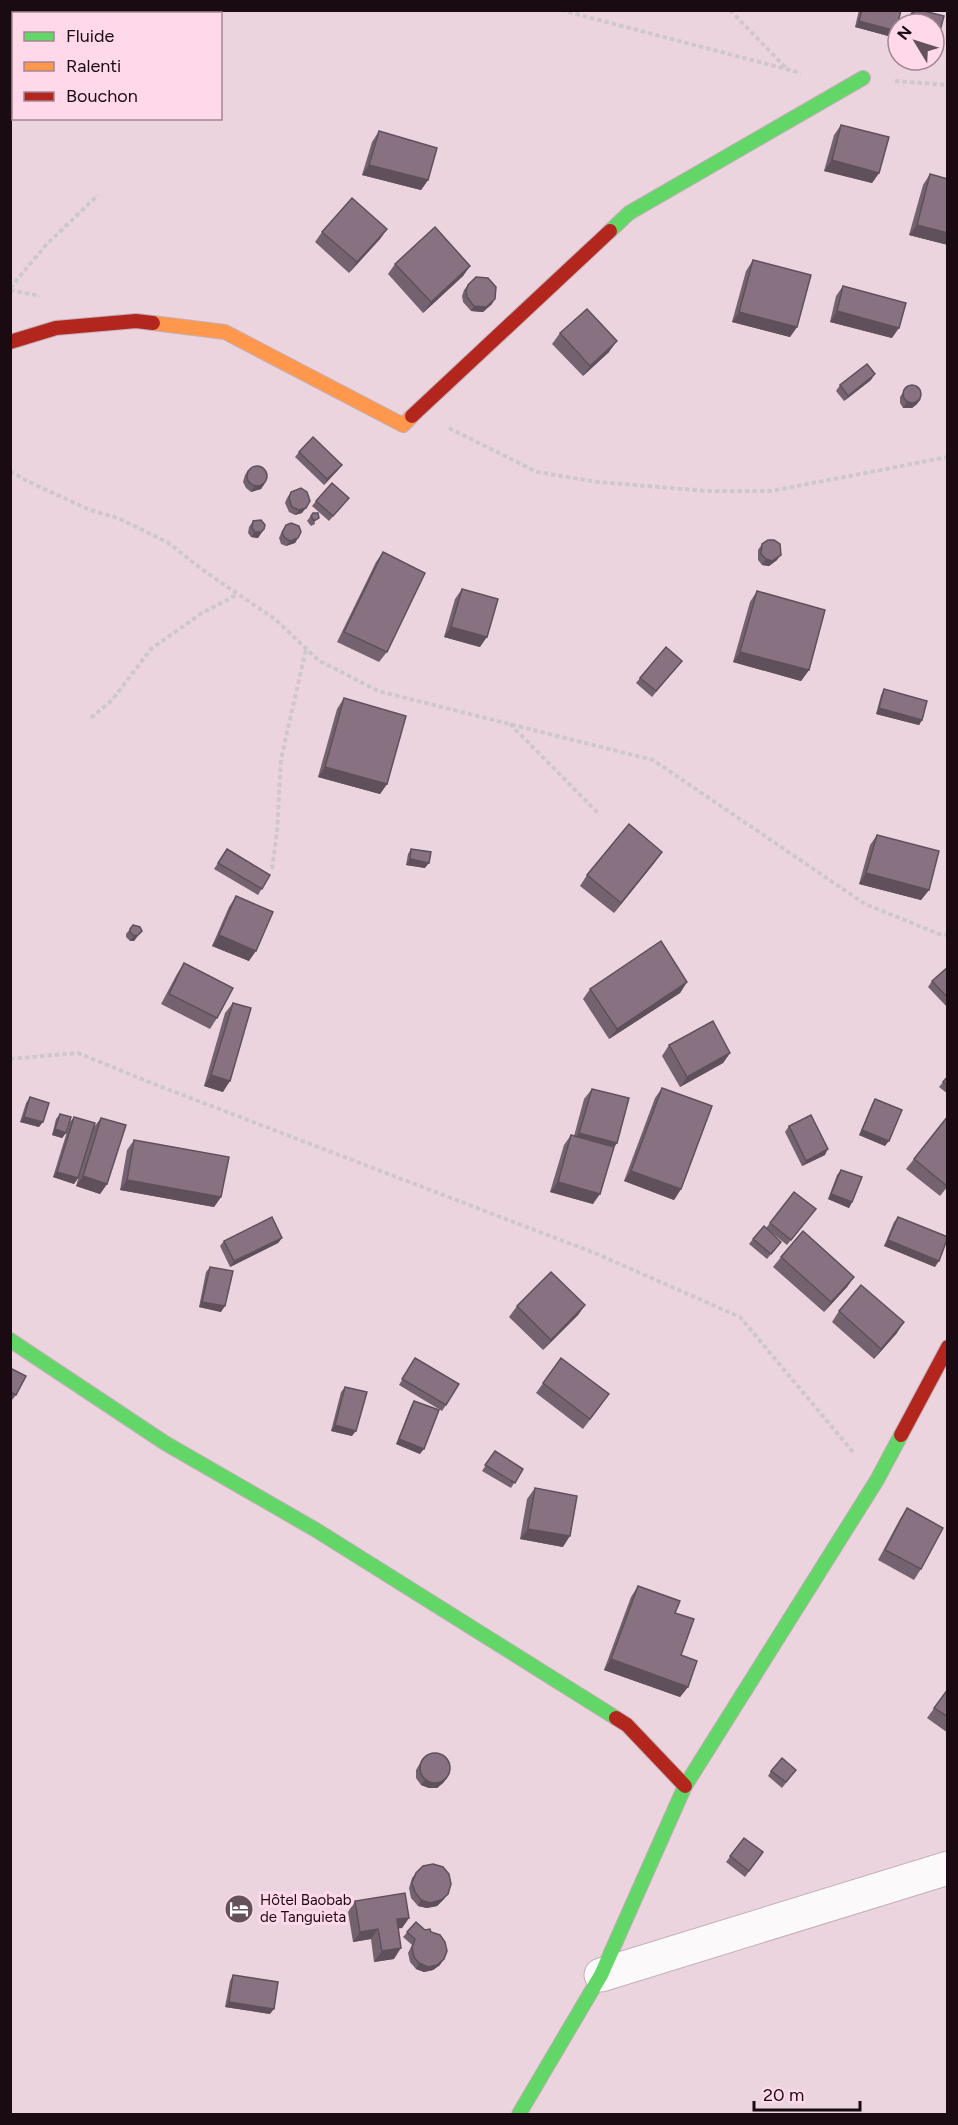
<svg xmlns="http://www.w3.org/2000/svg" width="958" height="2125" viewBox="0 0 958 2125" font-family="Figtree,sans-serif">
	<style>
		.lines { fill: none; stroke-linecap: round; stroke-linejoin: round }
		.street-casing { stroke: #c3b0b9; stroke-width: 35 }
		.fast-casing { stroke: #c3b0b9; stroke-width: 16 }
		.slow-casing { stroke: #c3b0b9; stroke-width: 16 }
		.jam-casing { stroke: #c3b0b9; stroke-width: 16 }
		.path { stroke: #cfc8cb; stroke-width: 4; stroke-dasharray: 4.5 3; stroke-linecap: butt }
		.street { stroke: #fcf9fa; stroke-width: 33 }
		.fast { stroke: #63d668; stroke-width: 14 }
		.slow { stroke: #ff974d; stroke-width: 14 }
		.jam { stroke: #b3261e; stroke-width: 14 }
		.wall { fill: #756270 }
		.shaded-wall { fill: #5f505b }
		.building { fill: #887282; stroke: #5f505b; stroke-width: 1.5 }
		.labels { text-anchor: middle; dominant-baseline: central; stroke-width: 6; stroke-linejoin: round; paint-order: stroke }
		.poi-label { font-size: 15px; fill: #1a0a12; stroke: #ffd9ea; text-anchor: start }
	</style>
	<rect width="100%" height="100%" fill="#ecd4df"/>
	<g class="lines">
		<g class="street-casing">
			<path id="street" d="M601 1975 948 1868"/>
		</g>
		<g class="fast-casing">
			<g id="fast">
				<path d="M610 231 629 213 863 78"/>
				<path d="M10 1340 165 1443 316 1530 616 1718"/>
				<path d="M519 2114 601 1975 685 1786 877 1480 901 1435"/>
			</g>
		</g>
		<g class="slow-casing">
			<path id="slow" d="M153 323 225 332 403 425 412 416"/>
		</g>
		<g class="jam-casing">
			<g id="jam">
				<path d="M10 342 56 328 136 321 153 323"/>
				<path d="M412 416 610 231"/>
				<path d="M901 1435 948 1347"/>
				<path d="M616 1718 627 1725 685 1786"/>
			</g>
		</g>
		<g class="path">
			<path d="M561 10 801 73"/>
			<path d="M730 10 786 68"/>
			<path d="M895 81 948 85"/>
			<path d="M10 288 46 245 98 195"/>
			<path d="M10 290 40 296"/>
			<path d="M449 428 537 472 598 482 707 491H771L948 457"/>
			<path d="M10 471 27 481 90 510 118 518 167 542 207 573 275 619 318 660 378 691 653 760 865 904 939 934 948 935"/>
			<path d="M91 718 112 700 151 649 202 613 238 594"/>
			<path d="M510 724 600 815"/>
			<path d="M272 869 277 832 281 759 306 649"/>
			<path d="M10 1059 78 1053 154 1084 597 1254 740 1317 853 1452"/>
		</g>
		<use href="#street" class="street"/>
		<use href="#fast" class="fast"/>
		<use href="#slow" class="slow"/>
		<use href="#jam" class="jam"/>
	</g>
	<g class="wall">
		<path d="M151 10H188V14H150Z"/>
		<path d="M859 10H901L896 31 892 37 855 27Z"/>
		<path d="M913 10H920L944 16 938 38 934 43V24H908L910 14Z"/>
		<path d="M841 125 879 173 872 183 824 171 834 135Z"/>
		<path d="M379 131 428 180 421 190 362 175 372 142Z"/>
		<path d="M930 174 948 245 909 235 923 185Z"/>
		<path d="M387 229 380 239 349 273 315 242 322 232Z"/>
		<path d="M753 260 797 327 790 337 732 322 746 271Z"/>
		<path d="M395 264 470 266 463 276 423 313 388 274Z"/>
		<path d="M468 285 492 304 483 312 471 311 463 302 462 296 464 290Z"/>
		<path d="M843 286 892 338 830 322 836 296Z"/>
		<path d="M560 333 609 352 583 376 552 344Z"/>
		<path d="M871 380 844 401 836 391 840 385Z"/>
		<path d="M907 386 917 404 912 408H903L900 403V397Z"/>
		<path d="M299 452 338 470 324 485 295 457Z"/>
		<path d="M248 470 265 483 261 489 251 492 246 488 243 482 245 475Z"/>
		<path d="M291 492 302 513 295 515 289 512 285 503 287 498Z"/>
		<path d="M349 498 329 521 312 506 316 501Z"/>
		<path d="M313 513 315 524 311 526 307 521Z"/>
		<path d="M253 521 264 529 258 538 251 537 248 533 249 527Z"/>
		<path d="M286 525 298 538 295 543 286 546 281 544 279 538 282 531Z"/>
		<path d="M762 544 777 560 769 566 762 565 758 560V550Z"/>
		<path d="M383 552 387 652 379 662 337 642 376 562Z"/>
		<path d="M462 589 480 647 444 637 455 599Z"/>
		<path d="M757 591 809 670 801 681 733 662 750 602Z"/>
		<path d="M682 661 652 697 636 683 640 678Z"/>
		<path d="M884 689 922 720 919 725 876 714 881 695Z"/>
		<path d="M344 698 387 784 380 794 318 777 337 709Z"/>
		<path d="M877 835 929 890 921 900 859 884 870 845Z"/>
		<path d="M227 849 270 875 258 895 214 869Z"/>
		<path d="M411 849 425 868 406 865 408 854Z"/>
		<path d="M655 862 614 913 580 886 587 875Z"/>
		<path d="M236 896 249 961 212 946 229 907Z"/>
		<path d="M130 929 138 936 134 941H130L126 937V934Z"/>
		<path d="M184 963 217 1018 210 1029 161 1004 177 974Z"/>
		<path d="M948 967V1006L947 1007 928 987 932 981Z"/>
		<path d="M687 982 680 993 609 1039 583 999 590 989Z"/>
		<path d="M233 1003 223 1092 204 1086 225 1013Z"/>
		<path d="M669 1045 730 1053 723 1063 680 1087 662 1056Z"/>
		<path d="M948 1076V1094L939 1087Z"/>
		<path d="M662 1088 681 1189 674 1200 624 1181 655 1098Z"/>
		<path d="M592 1089 617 1143 613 1149 593 1204 550 1192 564 1145 571 1135 574 1136 584 1099Z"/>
		<path d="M30 1097 39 1127 20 1122 26 1103Z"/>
		<path d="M875 1099 885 1146 859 1135 872 1104Z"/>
		<path d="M60 1114 66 1133 62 1138 52 1135 56 1119Z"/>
		<path d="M948 1116V1186L940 1196 906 1169Z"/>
		<path d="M74 1117 94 1127 101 1118 107 1184 100 1194 76 1186 87 1149 78 1178 74 1184 53 1177 70 1122Z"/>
		<path d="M789 1126 825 1155 802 1166 785 1132Z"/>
		<path d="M134 1140 221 1197 214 1207 120 1190 127 1150Z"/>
		<path d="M841 1170 852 1202 849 1208 828 1199 837 1175Z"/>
		<path d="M812 1214 787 1245 766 1228 770 1223Z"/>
		<path d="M898 1217 935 1267 884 1246 894 1222Z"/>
		<path d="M282 1238 278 1243 230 1267 220 1246 224 1241Z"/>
		<path d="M753 1239 781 1242 767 1259 749 1244Z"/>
		<path d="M781 1257 854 1277 847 1287 824 1312 773 1267Z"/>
		<path d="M210 1267 221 1312 199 1307 206 1272Z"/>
		<path d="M585 1305 578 1315 543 1350 509 1317 517 1306Z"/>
		<path d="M839 1311 897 1333 874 1359 832 1322Z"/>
		<path d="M561 1358 602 1404 583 1429 536 1393Z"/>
		<path d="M412 1363 446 1405 442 1411 399 1385Z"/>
		<path d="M10 1368 16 1395 12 1400 10 1399Z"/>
		<path d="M345 1387 352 1436 331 1431 341 1392Z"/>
		<path d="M414 1401 420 1454 396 1444 411 1406Z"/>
		<path d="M495 1451 523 1469 511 1488 482 1471Z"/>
		<path d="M535 1488 563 1547 520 1539 527 1499Z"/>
		<path d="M907 1508 921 1569 914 1580 878 1560 900 1519Z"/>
		<path d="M638 1586 675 1613 681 1655 688 1687 680 1697 604 1670 631 1597Z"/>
		<path d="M948 1689V1733L927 1718Z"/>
		<path d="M423 1758 447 1778 443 1783 437 1788H429L421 1785 416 1778V1770Z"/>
		<path d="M796 1770 782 1788 768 1776 771 1771Z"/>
		<path d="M744 1838 763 1852 745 1877 726 1862Z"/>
		<path d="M416 1873 444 1899 437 1906 427 1908 418 1906 411 1898 409 1888 412 1878Z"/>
		<path d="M355 1901 409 1918 402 1928H398L394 1959 374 1962 371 1939 353 1942 348 1912Z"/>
		<path d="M416 1922 440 1965 433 1970 424 1972 416 1969 410 1962 408 1953 412 1945 403 1937Z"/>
		<path d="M233 1975 270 2014 225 2007 230 1981Z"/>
	</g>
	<g class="shaded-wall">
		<path d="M859 21 896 31 892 37 855 27Z"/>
		<path d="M832 160 879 173 872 183 824 171Z"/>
		<path d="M369 165 428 180 421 190 362 175Z"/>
		<path d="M917 225 948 233V245L909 235Z"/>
		<path d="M387 229 380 239 349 273 357 262Z"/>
		<path d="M470 266 463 276 423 313 431 302Z"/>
		<path d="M495 299 492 304 483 312 471 311 474 306Z"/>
		<path d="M837 311 899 328 892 338 830 322Z"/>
		<path d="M739 312 797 327 790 337 732 322Z"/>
		<path d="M617 341 609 352 583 376 590 366Z"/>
		<path d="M875 374 871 380 844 401 848 396Z"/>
		<path d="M921 399 917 404 912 408H903L907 402Z"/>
		<path d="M342 465 338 470 324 485 327 479Z"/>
		<path d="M265 483 261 489 251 492 255 486Z"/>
		<path d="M306 508 302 513 295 515 299 510Z"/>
		<path d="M264 529 258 538 251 537 255 532Z"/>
		<path d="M298 538 295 543 286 546 290 541Z"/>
		<path d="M781 555 777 560 769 566 762 565 766 559Z"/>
		<path d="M451 627 487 637 480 647 444 637Z"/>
		<path d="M740 652 809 670 801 681 733 662Z"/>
		<path d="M879 708 922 720 919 725 876 714Z"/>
		<path d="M325 767 387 784 380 794 318 777Z"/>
		<path d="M662 852 655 862 614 913 621 903Z"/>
		<path d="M410 859 429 863 425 868 406 865Z"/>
		<path d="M866 873 929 890 921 900 859 884Z"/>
		<path d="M138 935 134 941H130L134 936Z"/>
		<path d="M219 935 256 951 249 961 212 946Z"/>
		<path d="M687 982 680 993 609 1039 617 1029Z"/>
		<path d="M730 1053 723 1063 680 1087 687 1077Z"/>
		<path d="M211 1075 230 1081 223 1092 204 1086Z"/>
		<path d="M24 1117 43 1122 39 1127 20 1122Z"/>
		<path d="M55 1129 66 1133 62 1138 52 1135Z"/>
		<path d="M862 1130 889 1141 885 1146 859 1135Z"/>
		<path d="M579 1133 617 1143 610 1153 572 1144Z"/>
		<path d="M828 1149 825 1155 802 1166 806 1161Z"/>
		<path d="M631 1171 681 1189 674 1200 624 1181Z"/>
		<path d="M57 1172 78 1178 74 1184 53 1177Z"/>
		<path d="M83 1176 107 1184 100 1194 76 1186Z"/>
		<path d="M127 1180 221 1197 214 1207 120 1190Z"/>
		<path d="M558 1182 600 1194 593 1204 550 1192Z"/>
		<path d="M831 1194 852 1202 849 1208 828 1199Z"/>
		<path d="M282 1238 278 1243 230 1267 234 1261Z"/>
		<path d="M888 1240 939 1261 935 1267 884 1246Z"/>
		<path d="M854 1277 847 1287 824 1312 831 1302Z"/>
		<path d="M202 1302 225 1306 221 1312 199 1307Z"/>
		<path d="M585 1305 578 1315 543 1350 551 1340Z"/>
		<path d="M904 1322 897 1333 874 1359 881 1349Z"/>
		<path d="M335 1425 356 1431 352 1436 331 1431Z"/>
		<path d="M399 1439 424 1449 420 1454 396 1444Z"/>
		<path d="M528 1529 570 1536 563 1547 520 1539Z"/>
		<path d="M611 1659 688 1687 680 1697 604 1670Z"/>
		<path d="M447 1778 443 1783 437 1788H429L421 1785 425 1780Z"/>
		<path d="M448 1894 444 1899 437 1906 427 1908 418 1906 421 1900Z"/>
		<path d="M409 1918 402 1928 390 1930 397 1919Z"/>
		<path d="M378 1929 371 1939 353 1942 360 1932Z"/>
		<path d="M401 1948 394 1959 374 1962 382 1951Z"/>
		<path d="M444 1959 440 1965 433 1970 424 1972 416 1969 419 1963Z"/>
		<path d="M229 2002 274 2009 270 2014 225 2007Z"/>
	</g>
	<g class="building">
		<path d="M156 10H188V14H155Z"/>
		<path d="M862 10H901L896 31 859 21Z"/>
		<path d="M914 10H920L944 16 938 38 934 37V24H910Z"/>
		<path d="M841 125 889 137 879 173 832 160Z"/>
		<path d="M379 131 437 148 428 180 369 165Z"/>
		<path d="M930 174 948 179V233L917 225Z"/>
		<path d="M352 198 387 229 357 262 322 232Z"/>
		<path d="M435 227 470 266 431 302 395 264Z"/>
		<path d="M753 260 811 275 797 327 739 312Z"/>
		<path d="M476 277 488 278 496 287 495 299 486 307 474 306 467 297 466 291 468 285Z"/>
		<path d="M843 286 906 303 899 328 837 311Z"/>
		<path d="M587 309 617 341 590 366 560 333Z"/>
		<path d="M867 364 875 374 848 396 840 385Z"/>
		<circle cx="912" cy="394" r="9"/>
		<path d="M313 437 342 465 327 479 299 452Z"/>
		<circle cx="257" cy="476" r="10"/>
		<path d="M332 483 349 498 333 516 316 501Z"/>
		<path d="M301 488 307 492 310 501 306 508 299 510 292 507 289 498 291 492Z"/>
		<path d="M313 513H318L319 518 314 521 311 516Z"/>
		<path d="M261 520 265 525 264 529 261 532H255L252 528 253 521Z"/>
		<path d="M291 523 299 526 301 532 298 538 290 541 285 538 282 533 286 525Z"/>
		<path d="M768 540H774L780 544 781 555 772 561 766 559 761 554 762 544Z"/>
		<path d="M383 552 425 573 387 652 344 632Z"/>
		<path d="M462 589 498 599 487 637 451 627Z"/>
		<path d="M757 591 825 610 809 670 740 652Z"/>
		<path d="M666 647 682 661 656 691 640 678Z"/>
		<path d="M884 689 927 701 922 720 879 708Z"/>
		<path d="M344 698 406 716 387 784 325 767Z"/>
		<path d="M629 824 662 852 621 903 587 875Z"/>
		<path d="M877 835 939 851 929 890 866 873Z"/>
		<path d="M227 849 270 875 262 889 218 863Z"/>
		<path d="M411 849 431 852 429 863 410 859Z"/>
		<path d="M236 896 273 912 256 951 219 935Z"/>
		<path d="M133 925 140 927 142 931 138 935 134 936 130 932V929Z"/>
		<path d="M661 941 687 982 617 1029 590 989Z"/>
		<path d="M184 963 233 988 217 1018 169 994Z"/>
		<path d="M948 967V998L932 981Z"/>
		<path d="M233 1003 251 1008 230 1081 211 1075Z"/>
		<path d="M713 1021 730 1053 687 1077 669 1045Z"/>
		<path d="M948 1076V1086L943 1082Z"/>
		<path d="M662 1088 712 1106 681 1189 631 1171Z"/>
		<path d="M592 1089 629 1098 617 1143 579 1133Z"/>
		<path d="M30 1097 49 1103 43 1122 24 1117Z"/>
		<path d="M875 1099 902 1110 889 1141 862 1130Z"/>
		<path d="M60 1114 71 1117 66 1133 55 1129Z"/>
		<path d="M811 1115 828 1149 806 1161 789 1126Z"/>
		<path d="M948 1116V1185L947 1186 914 1159Z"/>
		<path d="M74 1117 95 1123 78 1178 57 1172Z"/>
		<path d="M101 1118 126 1125 107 1184 83 1176Z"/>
		<path d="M571 1135 614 1147 600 1194 558 1182Z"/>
		<path d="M134 1140 229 1157 221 1197 127 1180Z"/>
		<path d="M841 1170 862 1177 852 1202 831 1194Z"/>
		<path d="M794 1192 816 1209 791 1240 770 1223Z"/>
		<path d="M272 1217 282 1238 234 1261 224 1241Z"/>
		<path d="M898 1217 948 1237 939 1261 888 1240Z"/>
		<path d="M764 1226 781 1242 771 1254 753 1239Z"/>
		<path d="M803 1231 854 1277 831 1302 781 1257Z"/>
		<path d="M210 1267 233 1271 225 1306 202 1302Z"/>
		<path d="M551 1272 585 1305 551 1340 517 1306Z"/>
		<path d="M861 1285 904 1322 881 1349 839 1311Z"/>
		<path d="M415 1358 459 1384 446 1405 402 1379Z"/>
		<path d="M561 1358 609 1394 590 1419 543 1383Z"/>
		<path d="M10 1368 26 1376 16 1395 10 1392Z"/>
		<path d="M345 1387 367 1392 356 1431 335 1425Z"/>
		<path d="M414 1401 439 1410 424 1449 399 1439Z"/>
		<path d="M495 1451 523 1469 515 1483 485 1465Z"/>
		<path d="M535 1488 577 1496 570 1536 528 1529Z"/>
		<path d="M907 1508 943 1528 921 1569 885 1550Z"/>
		<path d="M638 1586 680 1601 675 1613 694 1619 681 1655 697 1661 688 1687 611 1659Z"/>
		<path d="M948 1689V1717L934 1708Z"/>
		<circle cx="435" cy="1768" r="15"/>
		<path d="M782 1758 796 1770 786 1782 771 1771Z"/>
		<path d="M744 1838 763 1852 749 1871 730 1856Z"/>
		<path d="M433 1864 443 1867 449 1874 451 1884 448 1894 441 1900 430 1903 421 1900 415 1892 412 1883 416 1873 423 1866Z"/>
		<path d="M405 1893 409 1918 397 1919 401 1948 382 1951 378 1929 360 1932 355 1901Z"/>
		<path d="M416 1922 425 1930 430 1929 431 1932 440 1935 445 1942 447 1951 444 1959 437 1965 428 1967 419 1963 414 1957 412 1948 415 1939 407 1932Z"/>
		<path d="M233 1975 278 1982 274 2009 229 2002Z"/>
	</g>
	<defs>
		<g id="hotel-disc" transform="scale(1.5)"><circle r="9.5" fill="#64515a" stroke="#ffd9ea"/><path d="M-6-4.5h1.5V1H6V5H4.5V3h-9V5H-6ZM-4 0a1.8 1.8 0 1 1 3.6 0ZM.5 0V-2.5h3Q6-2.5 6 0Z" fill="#fff"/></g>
	</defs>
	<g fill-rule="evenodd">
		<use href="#hotel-disc" x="239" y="1909"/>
	</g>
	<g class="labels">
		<g class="poi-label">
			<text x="260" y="1900">Hôtel Baobab<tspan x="260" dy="17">de Tanguieta</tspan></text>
		</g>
	</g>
	<rect width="958" height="2125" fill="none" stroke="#1a0a12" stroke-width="24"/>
	<rect x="12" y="12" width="210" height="108" fill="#ffd9ea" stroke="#a38694" stroke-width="1.5"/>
	<rect x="24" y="32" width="30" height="9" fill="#63d668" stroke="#a38694" stroke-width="1.5"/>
	<text x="66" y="42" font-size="18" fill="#1a0a12">Fluide</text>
	<rect x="24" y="62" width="30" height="9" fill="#ff974d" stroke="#a38694" stroke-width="1.5"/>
	<text x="66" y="72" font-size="18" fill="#1a0a12">Ralenti</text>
	<rect x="24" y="92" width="30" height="9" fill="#b3261e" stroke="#a38694" stroke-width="1.5"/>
	<text x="66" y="102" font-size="18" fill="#1a0a12">Bouchon</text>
	<g transform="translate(916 42) rotate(308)"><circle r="28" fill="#ffd9ea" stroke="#a38694" stroke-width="1.5"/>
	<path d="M0-4.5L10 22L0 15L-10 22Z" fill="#64515a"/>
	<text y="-9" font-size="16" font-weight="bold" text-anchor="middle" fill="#1a0a12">N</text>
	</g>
	<path d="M754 2101v9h106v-9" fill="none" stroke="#1a0a12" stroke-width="3"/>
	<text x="763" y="2101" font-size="18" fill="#1a0a12" stroke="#ffd9ea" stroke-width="4.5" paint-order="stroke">20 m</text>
</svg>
